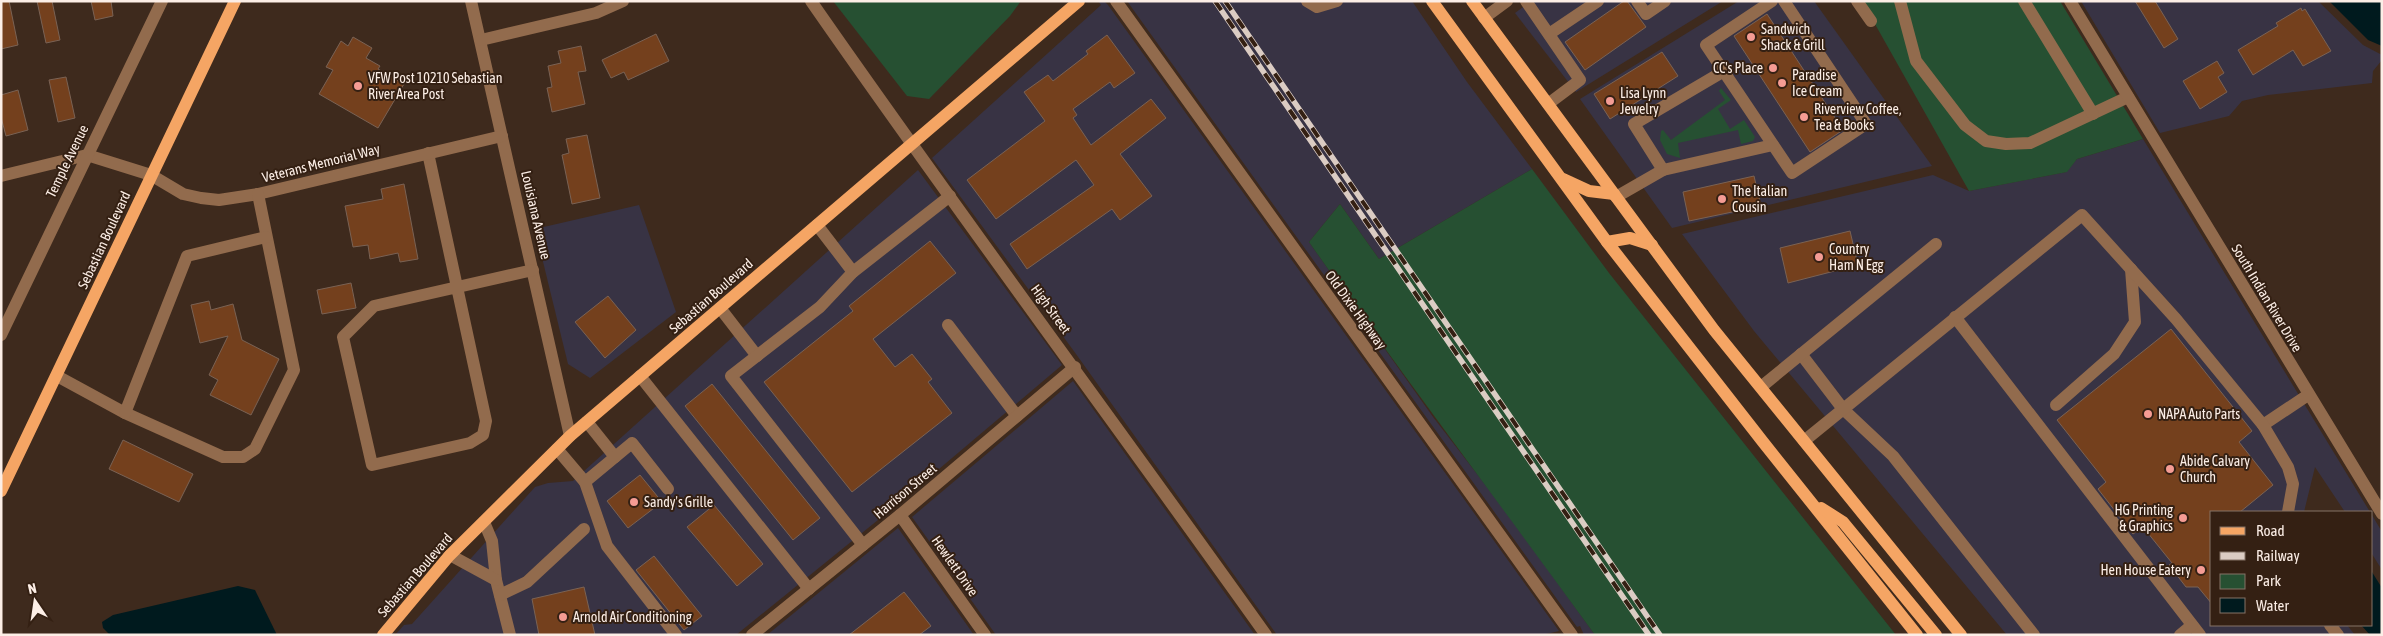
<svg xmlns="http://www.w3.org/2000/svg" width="2383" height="636" viewBox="0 0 2383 636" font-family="'Asap Condensed',sans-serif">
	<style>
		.commercial { fill: #383344 }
		.green { fill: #265032 }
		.water { fill: #001a1e }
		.building { fill: #74401d; stroke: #7a6254 }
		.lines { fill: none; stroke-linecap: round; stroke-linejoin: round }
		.minor { stroke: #926b4d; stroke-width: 12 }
		.major { stroke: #f5a564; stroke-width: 12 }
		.rail-casing { stroke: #dbccc3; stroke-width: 5.5 }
		.rail { stroke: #342013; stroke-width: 4; stroke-dasharray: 11; stroke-linecap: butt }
		.poi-dot { fill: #f59c94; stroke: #342013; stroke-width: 2 }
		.labels { text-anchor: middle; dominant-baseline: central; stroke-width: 4; stroke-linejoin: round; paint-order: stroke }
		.poi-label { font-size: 14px; fill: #fceee6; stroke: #342013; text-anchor: start }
		.street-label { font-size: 14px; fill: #fceee6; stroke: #342013 }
	</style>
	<rect width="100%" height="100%" fill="#3e2a1d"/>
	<g class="commercial">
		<path d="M1098 1H1104L1108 5 1559 631 1542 635H1277L1076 354 932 158 1101 5Z"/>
		<path d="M1127 1H1412L1467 82 1532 169 1379 259 1340 204 1309 242 1433 417 1511 518 1595 635H1584L1580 626 1577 627Z"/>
		<path d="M1531 1H1723L1576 92 1515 13Z"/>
		<path d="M1739 1H1814L1932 166 1672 228 1580 99Z"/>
		<path d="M2081 1H2318L2363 45 2382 55V60L2373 71 2372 83 2268 95 2242 101 2229 116 2160 133Z"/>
		<path d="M2143 139 2370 512H2345L2315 467 2304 512H2212V625H2347L2355 635H2007L1754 331 1682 234 1933 175 1969 191 2066 172 2077 159Z"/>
		<path d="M918 170 1062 365 894 507 736 635H395L404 625 412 624 535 487 548 483 573 481Z"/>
		<path d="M639 205 676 312 590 378 568 364 535 229Z"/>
		<path d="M1073 381 1255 635H996L912 517Z"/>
		<path d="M2372 515 2382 532V570L2372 554Z"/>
		<path d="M898 528 974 635H767Z"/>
	</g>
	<g class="green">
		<path d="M833 1H1021L1010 16 929 99 907 96Z"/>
		<path d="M1862 1H2060L2143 139 2077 159 2067 172 1969 191Z"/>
		<path d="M1721 88 1731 100 1718 109 1730 129 1744 120 1755 137 1753 141 1741 144 1738 130 1678 143 1680 158 1667 154 1660 140 1661 131 1663 130 1671 140 1725 100 1719 91Z"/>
		<path d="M1532 169 1609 273 1896 635H1595C1500 504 1402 375 1309 242L1340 204 1379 259Z"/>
	</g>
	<g class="water">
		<path d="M2329 1H2382V46L2368 40Z"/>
		<path d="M2372 572 2382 588V635H2370L2361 625H2372Z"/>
		<path d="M238 586 255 590 277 635H110L103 628 102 622 113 615Z"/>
	</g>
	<g class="building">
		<path d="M1 1H9L18 45 1 49Z"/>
		<path d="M37 1H52L60 40 46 43Z"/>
		<path d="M91 1H111L113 16 95 20Z"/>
		<path d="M1624 1H1627L1646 27 1585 70 1565 42Z"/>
		<path d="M2135 1H2155L2178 39 2164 48Z"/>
		<path d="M2301 8 2302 11 2305 9 2331 51 2303 66 2293 50 2253 75 2238 50 2278 26 2276 23Z"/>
		<path d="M1767 14 1843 130 1810 152 1734 36Z"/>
		<path d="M656 34 669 61 628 80 624 72 611 78 602 60Z"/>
		<path d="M1107 35 1135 73 1114 88 1110 82 1073 109 1077 115 1073 118 1091 145 1151 99 1166 118 1120 154 1152 196 1120 220 1112 209 1027 269 1010 244 1094 185 1076 160 996 219 967 180 1045 121 1024 92 1048 75 1053 81 1088 54 1086 51Z"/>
		<path d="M353 37 372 48 366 58 380 66 378 69 404 84 378 128 319 94 333 70 326 67 341 41 348 46Z"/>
		<path d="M581 46 586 71 578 72 585 104 552 112 547 88 552 87 548 66 561 63 558 51Z"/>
		<path d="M1662 52 1678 76 1610 119 1594 94Z"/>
		<path d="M2217 61 2224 73 2218 77 2227 92 2200 109 2183 81Z"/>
		<path d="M66 77 75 118 58 122 49 80Z"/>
		<path d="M18 90 28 130 6 136 1 117V95Z"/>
		<path d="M587 135 600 198 572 204 562 155 569 153 566 139Z"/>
		<path d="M1754 176 1761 206 1689 221 1683 192Z"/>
		<path d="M404 184 418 259 400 262 398 253 370 259 368 245 353 247 345 206 383 199 381 189Z"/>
		<path d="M1850 231 1858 265 1788 283 1780 248Z"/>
		<path d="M930 241 956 273 873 339 895 367 912 354 932 379 928 382 952 413 852 492 764 382 853 311 849 306Z"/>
		<path d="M351 283 356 308 322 314 317 290Z"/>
		<path d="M608 296 636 330 605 358 575 322Z"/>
		<path d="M209 301 211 310 233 304 242 340 279 359 251 415 210 395 218 380 209 375 228 336 200 343 191 305Z"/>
		<path d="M2171 329 2252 431 2239 442 2273 485 2240 512H2212V604L2198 587H2186L2169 565 2172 563 2143 527 2133 534 2098 489 2106 482 2057 420Z"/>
		<path d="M712 384 820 518 793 540 685 406Z"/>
		<path d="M123 440 193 474 179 502 109 469Z"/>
		<path d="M640 475 662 502 628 528 607 501Z"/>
		<path d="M714 505 763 564 737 586 687 527Z"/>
		<path d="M654 556 702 616 684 630 636 570Z"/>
		<path d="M584 587 595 635H539L532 599Z"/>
		<path d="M904 592 931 626 919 635H849Z"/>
	</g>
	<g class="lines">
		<g class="minor">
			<path d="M471 1 570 436"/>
			<path d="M811 1C959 214 1115 423 1266 635"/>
			<path d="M1116 1 1572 635"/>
			<path d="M1307 1 1317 7 1337 1"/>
			<path d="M1526 1 1580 80 1548 104"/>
			<path d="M1637 1 1646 14 1665 1"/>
			<path d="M1772 1 1706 45 1792 173 1866 124 1784 1"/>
			<path d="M1857 1 1871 21"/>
			<path d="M1900 1 1916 61 1965 125 1986 141 2006 144 2030 143 2128 97"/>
			<path d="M2024 1 2093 114"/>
			<path d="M2070 1 2382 514"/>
			<path d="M1484 18 1507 1"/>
			<path d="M1549 34 1598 1"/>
			<path d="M481 40 596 13 623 1"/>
			<path d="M1724 71 1634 124 1663 170 1773 145"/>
			<path d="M428 153 486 421 483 435 470 443 372 465 343 337 374 306 533 270"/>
			<path d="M1 176 87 155 151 175 183 194 201 198 219 200 258 194 502 136"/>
			<path d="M1616 197 1663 170"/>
			<path d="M817 225 853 272"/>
			<path d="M720 308 757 356"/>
			<path d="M1955 317 2200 635"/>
			<path d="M948 325 1017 416"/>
			<path d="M1 335 162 1"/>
			<path d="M1801 354 1843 409 1893 456 2034 635"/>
			<path d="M57 376 125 413 223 457H243L255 449 294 370 258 194"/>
			<path d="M640 376 809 589"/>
			<path d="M1761 387 1936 244"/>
			<path d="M2056 405 2114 354 2135 322 2131 269"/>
			<path d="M125 413 187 256 266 237"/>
			<path d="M587 422 615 457"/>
			<path d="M2263 425 2308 395"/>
			<path d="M1804 441 2082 215 2176 319 2263 425 2288 467 2293 484 2288 512"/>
			<path d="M557 449 585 482"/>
			<path d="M668 489 632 443 585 482 607 546 676 635"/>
			<path d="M900 515 985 635"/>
			<path d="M484 522 492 541 496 580 510 635"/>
			<path d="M863 545 731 376 820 307 853 272 950 196"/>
			<path d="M450 555 496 580"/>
			<path d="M500 595 527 582 584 529"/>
			<path d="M2330 625 2338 635"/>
			<path d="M752 635 900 515 1075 367"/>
			<path d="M2180 635 2192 625"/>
		</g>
		<g class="major">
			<path d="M1432 1 1607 242 1763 442 1917 635"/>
			<path d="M1472 1 1714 330 1961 635"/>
			<path d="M1563 179 1589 191 1614 194"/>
			<path d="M1607 242 1630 238 1652 245"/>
			<path d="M1 491 235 1"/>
			<path d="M1821 508 1843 522 1936 635"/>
			<path d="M383 635 449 556 570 436 1079 1"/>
		</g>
		<g class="rail-casing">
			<g id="rail">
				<path d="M1215 1 1649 635"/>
				<path d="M1225 1 1660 635"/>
			</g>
		</g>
		<use href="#rail" class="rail"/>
	</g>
	<g class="poi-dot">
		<circle cx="1751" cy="37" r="5"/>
		<circle cx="1773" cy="68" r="5"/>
		<circle cx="1782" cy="83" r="5"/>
		<circle cx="358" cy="86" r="5"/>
		<circle cx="1610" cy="101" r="5"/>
		<circle cx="1804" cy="117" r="5"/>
		<circle cx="1722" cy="199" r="5"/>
		<circle cx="1819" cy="257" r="5"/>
		<circle cx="2148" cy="414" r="5"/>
		<circle cx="2170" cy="469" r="5"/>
		<circle cx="634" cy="502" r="5"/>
		<circle cx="2183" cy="518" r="5"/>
		<circle cx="2201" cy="570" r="5"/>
		<circle cx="563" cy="617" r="5"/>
	</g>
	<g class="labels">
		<g class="poi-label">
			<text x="1761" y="29">Sandwich<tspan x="1761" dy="16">Shack &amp; Grill</tspan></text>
			<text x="1763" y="68" text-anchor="end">CC's Place</text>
			<text x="1792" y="75">Paradise<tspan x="1792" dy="16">Ice Cream</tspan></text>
			<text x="368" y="78">VFW Post 10210 Sebastian<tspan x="368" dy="16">River Area Post</tspan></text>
			<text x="1620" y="93">Lisa Lynn<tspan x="1620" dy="16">Jewelry</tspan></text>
			<text x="1814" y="109">Riverview Coffee,<tspan x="1814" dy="16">Tea &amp; Books</tspan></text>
			<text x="1732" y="191">The Italian<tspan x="1732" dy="16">Cousin</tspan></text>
			<text x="1829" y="249">Country<tspan x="1829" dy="16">Ham N Egg</tspan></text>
			<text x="2158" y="414">NAPA Auto Parts</text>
			<text x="2180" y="461">Abide Calvary<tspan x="2180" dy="16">Church</tspan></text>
			<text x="644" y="502">Sandy's Grille</text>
			<text x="2173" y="510" text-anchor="end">HG Printing<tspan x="2173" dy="16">&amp; Graphics</tspan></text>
			<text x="2191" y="570" text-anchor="end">Hen House Eatery</text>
			<text x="573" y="617">Arnold Air Conditioning</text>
		</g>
		<g class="street-label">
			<text transform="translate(67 161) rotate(-64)">Temple Avenue</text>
			<text transform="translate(321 163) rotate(-14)">Veterans Memorial Way</text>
			<text transform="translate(536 215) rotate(77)">Louisiana Avenue</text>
			<text transform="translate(104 240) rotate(-65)">Sebastian Boulevard</text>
			<text transform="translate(711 296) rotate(-41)">Sebastian Boulevard</text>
			<text transform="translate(2267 298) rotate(59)">South Indian River Drive</text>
			<text transform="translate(1051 309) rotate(54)">High Street</text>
			<text transform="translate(1356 310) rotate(54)">Old Dixie Highway</text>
			<text transform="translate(905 491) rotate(-40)">Harrison Street</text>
			<text transform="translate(955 566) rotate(55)">Hewlett Drive</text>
			<text transform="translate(415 575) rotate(-49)">Sebastian Boulevard</text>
		</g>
	</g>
	<rect width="2383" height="636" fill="none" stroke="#fceee6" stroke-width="5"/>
	<rect x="2210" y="511" width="162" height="115" fill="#342013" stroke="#847267"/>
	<rect x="2220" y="527" width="25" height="8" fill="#f5a564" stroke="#847267"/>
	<text x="2256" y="536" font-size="15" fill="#fceee6">Road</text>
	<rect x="2220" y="552" width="25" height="8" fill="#dbccc3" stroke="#847267"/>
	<text x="2256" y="561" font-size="15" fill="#fceee6">Railway</text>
	<rect x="2220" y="574" width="25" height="15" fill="#265032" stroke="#847267"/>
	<text x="2256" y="586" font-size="15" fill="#fceee6">Park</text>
	<rect x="2220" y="598" width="25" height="15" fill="#001a1e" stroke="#847267"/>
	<text x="2256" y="611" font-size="15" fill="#fceee6">Water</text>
	<g transform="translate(35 601) rotate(347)" stroke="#342013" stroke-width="4" paint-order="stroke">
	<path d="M0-4L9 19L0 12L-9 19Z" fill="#fceee6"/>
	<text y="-8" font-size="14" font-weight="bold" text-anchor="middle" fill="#fceee6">N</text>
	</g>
</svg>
